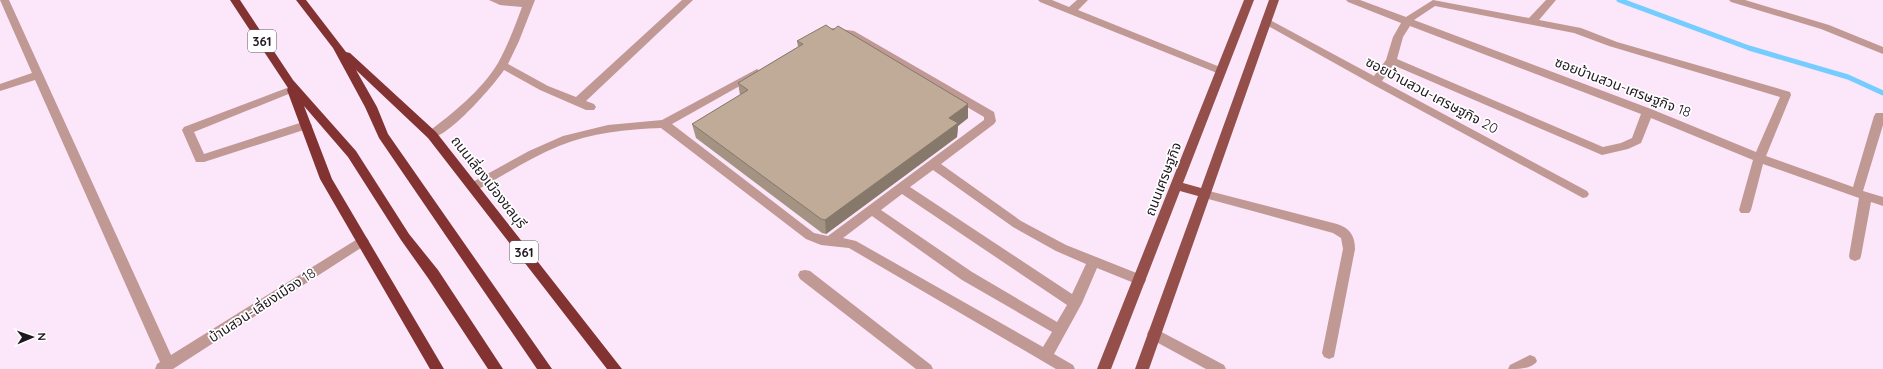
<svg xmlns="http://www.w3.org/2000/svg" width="1883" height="369" viewBox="0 0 1883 369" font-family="Quicksand,'Noto Sans Thai',sans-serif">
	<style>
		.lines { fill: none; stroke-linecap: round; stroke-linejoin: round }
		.stream { stroke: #74cdfe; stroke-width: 5 }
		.minor { fill: #c09894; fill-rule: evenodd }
		.major { fill: #944f4b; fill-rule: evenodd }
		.highway { fill: #823331; fill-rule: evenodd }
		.wall { fill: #a49383 }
		.shaded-wall { fill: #86786a }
		.building { fill: #bfab98; stroke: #86786a }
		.labels { text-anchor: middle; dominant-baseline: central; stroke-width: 3.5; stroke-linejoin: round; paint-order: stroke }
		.shield { fill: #fff; stroke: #635d63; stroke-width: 1 }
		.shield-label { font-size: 13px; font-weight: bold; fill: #201820 }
		.street-label { font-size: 14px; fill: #201820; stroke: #fff }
	</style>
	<rect width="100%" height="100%" fill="#fbe6fa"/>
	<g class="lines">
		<path class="stream" d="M1619 0 1749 48 1848 77 1883 93"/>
		<g class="minor">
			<path d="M0 0H9L171 355 359 238 363 236 367 238 369 241 367 244 173 369H155L157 364 160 362 35 80 0 91V84L32 73Z"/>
			<path d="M489 0H535L519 41 508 64 548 86 576 97 682 0H693L586 101 594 104 596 107 594 110H586L540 90 504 70C494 85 445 142 428 138L426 135 428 132C453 113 481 91 498 63 508 45 515 26 522 7L500 5Z"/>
			<path d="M1038 0H1052L1069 7 1077 0H1088L1078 10 1225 69 1226 71 1225 73H1217L1040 2Z"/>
			<path d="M1346 0H1360L1406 17 1433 0 1529 18 1546 0H1556L1539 20 1581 28 1617 42 1790 92 1791 95 1766 156 1853 187 1874 116 1876 113H1883V125L1863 191 1883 197V206L1871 202 1861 256 1860 259 1855 261 1850 259 1849 256 1859 198 1763 164 1751 210 1749 213H1741L1739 210 1753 160 1651 118 1641 143 1628 149 1602 155 1393 65 1382 81 1587 191 1589 194 1587 197 1583 198 1372 84 1261 22 1262 20H1270L1374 76 1386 60 1393 37 1401 23 1348 2ZM1435 6 1574 33 1609 46 1780 97 1756 152 1651 109 1414 20ZM1410 26 1641 114 1632 138 1621 143 1603 147 1397 59 1403 37Z"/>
			<path d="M1729 0H1745L1829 25 1883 47V54L1821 29 1731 2Z"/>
			<path d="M833 28 854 31 994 112 996 121 994 124 941 164 1021 221 1066 245 1144 276 1146 280 1144 284 1139 285 1097 268 1082 303 1054 354 1073 365 1075 369H1056L849 248 821 245 806 239 661 128C627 129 591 133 559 146 530 158 504 175 477 190H469L467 187 469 184 529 151 563 136 608 125 662 120 757 69 762 72 761 74 672 124 814 233 828 236 984 120V117L847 36 829 33 828 31 829 29ZM933 170 1013 227 1056 251 1086 264 1072 294 910 187ZM902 194 1067 305 1057 322 972 272 881 210ZM872 216 962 280 1052 332 1043 347 856 241 843 238Z"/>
			<path d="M292 86 296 87 297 89 296 91 194 132 204 154 306 121 312 125 310 128 204 162H196L182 130 184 127Z"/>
			<path d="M1205 190 1337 224C1350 228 1355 236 1355 249L1334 357 1329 359 1324 357 1322 353 1343 249 1341 238 1333 233 1201 197 1199 194 1201 191Z"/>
			<path d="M805 270 810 271 931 365 933 369H916L800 279 798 275 800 271Z"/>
			<path d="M1154 328 1224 365 1226 369H1206L1149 338 1147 334 1149 330Z"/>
			<path d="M1530 355 1535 357 1537 361C1532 369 1518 369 1508 369L1510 365Z"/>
		</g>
		<path class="major" d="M1244 0H1254L1183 183 1201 188 1269 0H1279L1149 369H1135L1198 196 1180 191 1111 369H1097Z"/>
		<g class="highway">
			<path d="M230 0H240L293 80 356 151 409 234 438 270 503 369H488L428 278 401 240 348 157 304 106 332 179 444 369H430L320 179 287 90 288 88Z"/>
			<path d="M296 0H306L346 52 350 53 436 132 622 369H607L428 138 356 70 377 107 388 134 552 369H537L379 138 365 107 333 48Z"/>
		</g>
	</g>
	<path class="wall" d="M797 41 968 118 958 126 957 137 826 234 822 233 696 138 692 124 740 95 738 83 798 47Z"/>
	<path class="shaded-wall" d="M968 104V118L958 126 957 137 826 234 825 220 949 118Z"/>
	<path class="building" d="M826 25 833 30 838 26 968 104 949 118 958 123 825 220 821 219 692 124 748 90 738 83 803 44 797 41Z"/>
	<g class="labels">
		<g class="shield">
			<rect x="248" y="30" width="28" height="22" rx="3"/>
			<rect x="510" y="241" width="28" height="22" rx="3"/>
		</g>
		<g class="shield-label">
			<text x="262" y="41">361</text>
			<text x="524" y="252">361</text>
		</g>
		<g class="street-label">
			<text transform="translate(1623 87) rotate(21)">ซอยบ้านสวน-เศรษฐกิจ 18</text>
			<text transform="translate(1432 95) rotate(28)">ซอยบ้านสวน-เศรษฐกิจ 20</text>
			<text transform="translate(1163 179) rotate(-69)">ถนนเศรษฐกิจ</text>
			<text transform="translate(489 182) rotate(52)">ถนนเลี่ยงเมืองชลบุรี</text>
			<text transform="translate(262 305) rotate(-33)">บ้านสวน-เลี่ยงเมือง 18</text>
		</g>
	</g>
	<g transform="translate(32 337) rotate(88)" stroke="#ffffff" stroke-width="3" paint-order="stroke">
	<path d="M0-3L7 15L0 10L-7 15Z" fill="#201820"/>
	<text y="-6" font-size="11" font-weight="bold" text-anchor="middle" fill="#201820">N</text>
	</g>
</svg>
